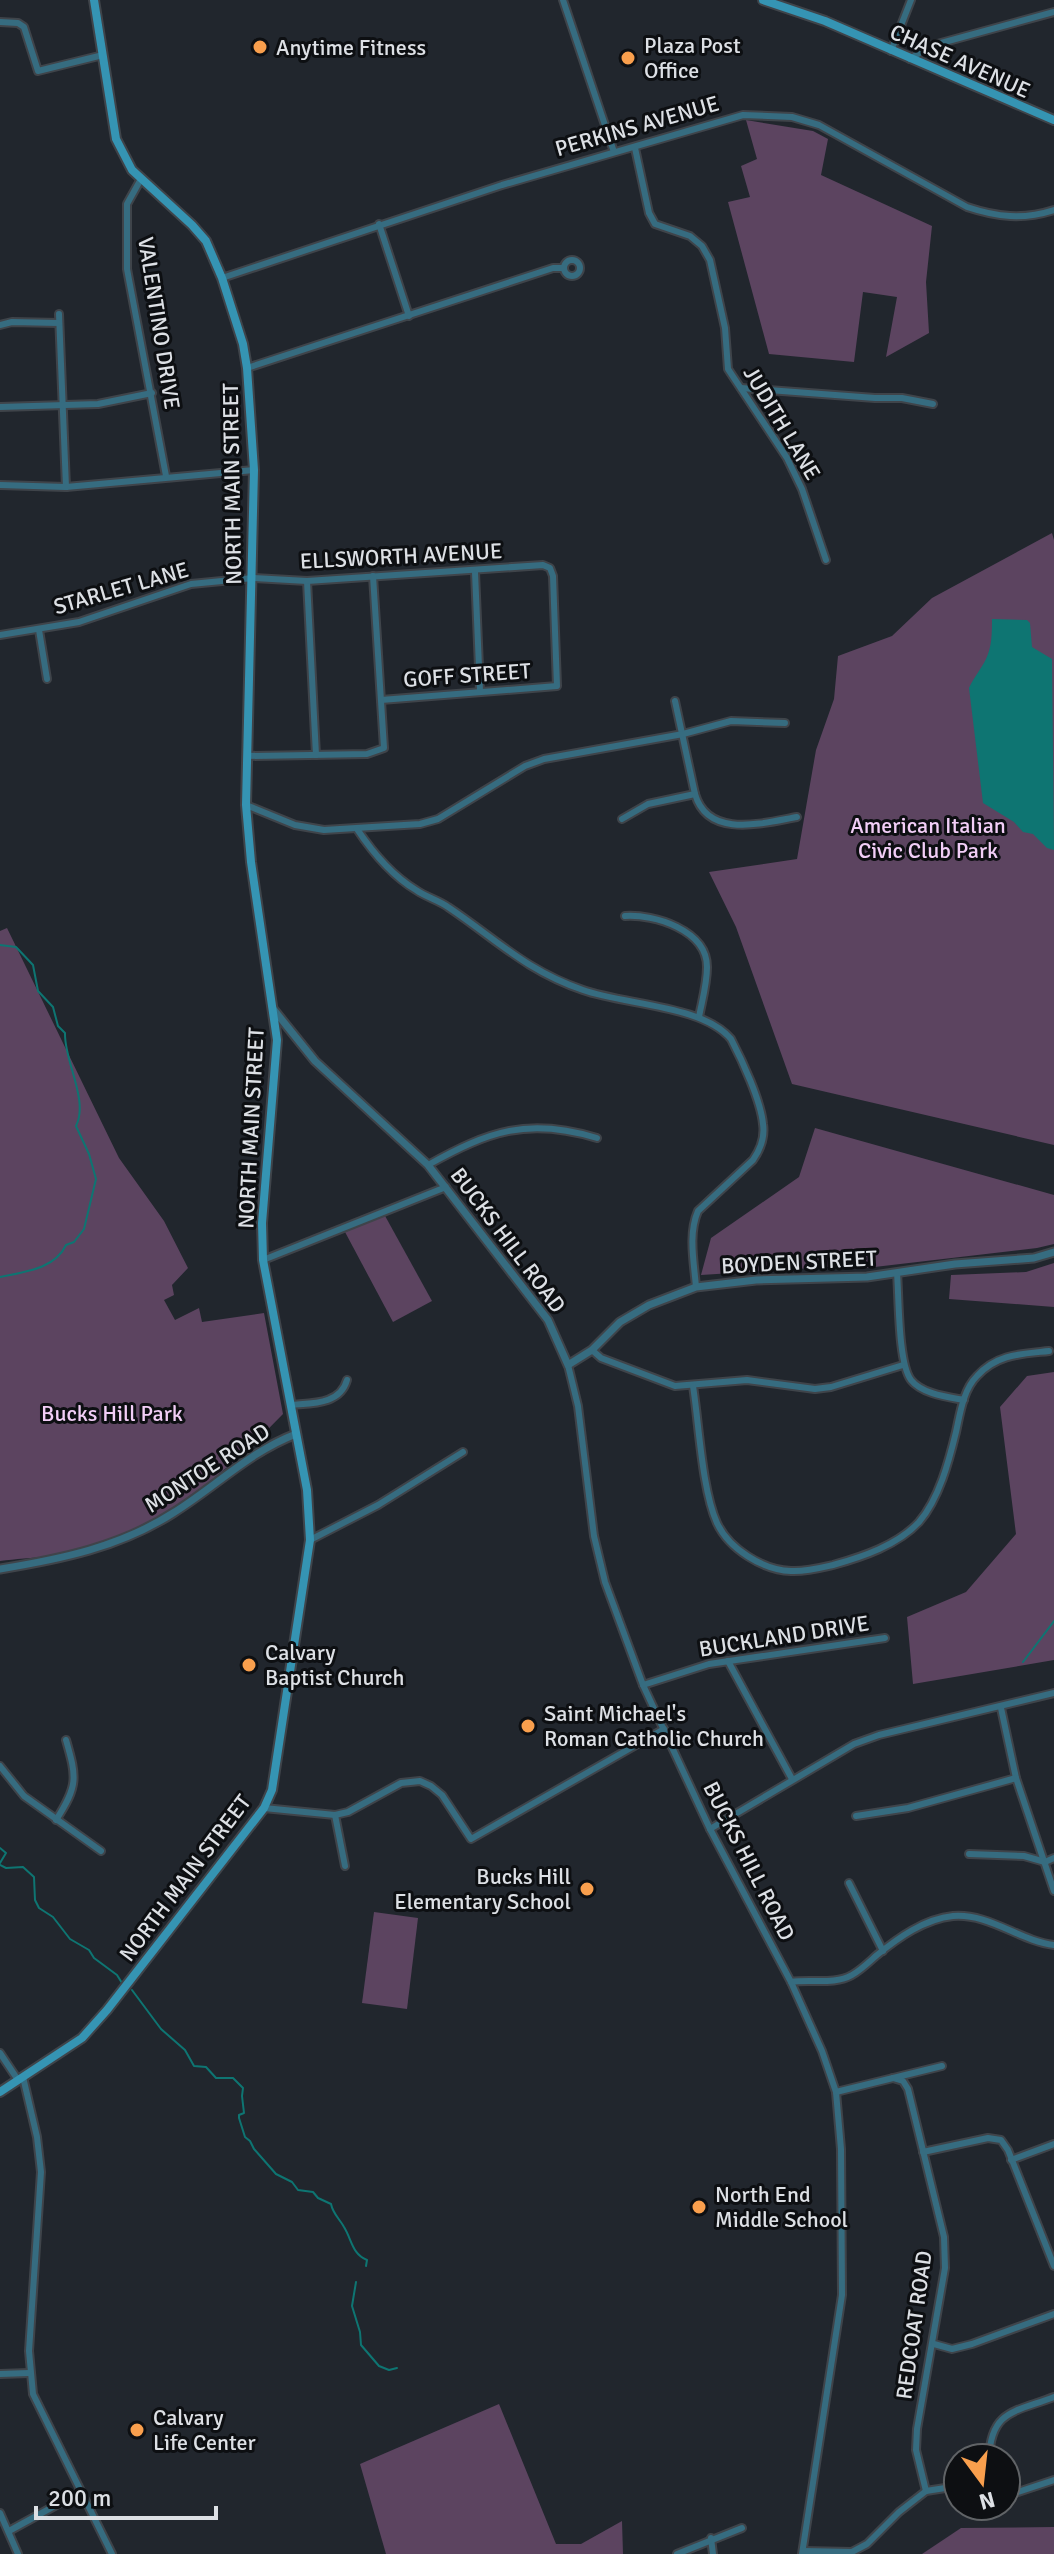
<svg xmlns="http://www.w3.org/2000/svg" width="1054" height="2554" viewBox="0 0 1054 2554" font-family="Signika,sans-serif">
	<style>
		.green { fill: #5c4460 }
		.water { fill: #0e7572 }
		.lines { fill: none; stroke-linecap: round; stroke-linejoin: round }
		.stream { stroke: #0e7572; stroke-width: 2 }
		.minor-casing { stroke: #3f444a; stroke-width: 10 }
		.tertiary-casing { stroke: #3f444a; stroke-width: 11 }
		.secondary-casing { stroke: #3f444a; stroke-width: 12 }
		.minor { stroke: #366c80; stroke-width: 6 }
		.tertiary { stroke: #366c80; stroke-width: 7 }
		.secondary { stroke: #3594b3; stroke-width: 8 }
		.poi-dot { fill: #f99f4d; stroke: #0d0f12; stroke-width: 3 }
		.labels { text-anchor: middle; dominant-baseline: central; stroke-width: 6; stroke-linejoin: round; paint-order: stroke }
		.poi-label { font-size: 22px; fill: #dde0e5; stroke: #0d0f12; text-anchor: start }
		.street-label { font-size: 22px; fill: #dde0e5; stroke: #0d0f12 }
		.park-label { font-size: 22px; fill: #f2cef7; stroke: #0d0f12 }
	</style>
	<rect width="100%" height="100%" fill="#21262d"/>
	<g class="green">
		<path d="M746 120 813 131 828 139 821 175 932 226 926 282 929 333 886 357 897 297 863 292 854 362 769 354 728 202 750 197 741 166 757 159Z"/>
		<path d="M1052 533 1054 540V1145L792 1084 736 927 709 872 797 859 816 750 834 699 838 656 892 636 932 598Z"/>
		<path d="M7 928 119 1158 164 1221 188 1268 172 1285 174 1295 164 1300 175 1320 199 1308 202 1322 264 1313 283 1414C231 1468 170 1520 98 1546 68 1557 31 1557 0 1561V931Z"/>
		<path d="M815 1128 1054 1195V1244L1037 1248 866 1268 827 1267 701 1275 711 1238 799 1177Z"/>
		<path d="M384 1214 432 1301 393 1322 345 1232Z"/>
		<path d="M1054 1263V1307L949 1299 951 1275 1026 1272Z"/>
		<path d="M1054 1372V1660L913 1684 907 1617 966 1592 1016 1534 1000 1407 1027 1376Z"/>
		<path d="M374 1912 418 1918 407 2009 362 2003Z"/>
		<path d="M499 2404 556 2544H581L622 2521 623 2554H386L360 2464Z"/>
		<path d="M1054 2527V2554H922L961 2528Z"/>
	</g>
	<path class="water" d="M992 619 1027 620 1030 623 1032 647 1052 659 1054 850 1047 848 1033 834 1023 832 1014 822 983 803 969 688C974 677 981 669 986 659 992 647 992 632 992 619Z"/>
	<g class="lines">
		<g class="stream">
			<path d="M0 945 16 947 33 965 38 991 53 1007 58 1026 65 1033C64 1061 89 1100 76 1126L89 1154 96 1179 84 1229 74 1242 66 1245C55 1269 24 1272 0 1277"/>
			<path d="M1023 1662 1054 1621"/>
			<path d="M0 1848 6 1853 0 1863"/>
			<path d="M0 1865 6 1868 23 1867 34 1877 35 1900 39 1908 53 1917 70 1939 89 1950 94 1958 117 1975 122 1983"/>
			<path d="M132 1990 161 2029 185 2050 194 2066 206 2067 216 2078H233L243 2088 242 2096 244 2113 239 2115V2118L245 2137 250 2141 254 2149 276 2174 292 2182 298 2190 313 2192 318 2198 331 2204C333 2214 339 2218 344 2227 352 2240 352 2254 367 2260L366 2266"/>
			<path d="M356 2282 352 2306 360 2332 361 2345 379 2366 389 2370 397 2368"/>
		</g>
		<g class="minor-casing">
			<g id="minor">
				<path d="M563 0 614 152"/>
				<path d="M0 22 18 23 24 27 38 71 103 55"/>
				<path d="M891 51 911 0"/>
				<path d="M910 59 930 46 1054 12"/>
				<path d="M635 148 649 213 655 224 690 236 702 246 710 260 725 328 728 369 787 458 802 489 826 560"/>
				<path d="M141 179 127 204V269L166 476"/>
				<path d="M379 224 409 316"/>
				<circle cx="572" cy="268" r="8"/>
				<path d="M222 278 502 185 743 115 792 117 819 125 967 207C997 217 1023 220 1054 210"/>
				<path d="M59 314 66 487"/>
				<path d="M0 325 12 322 59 323"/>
				<path d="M247 368 553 268H564"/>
				<path d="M741 388 875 398H902L933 404"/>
				<path d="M0 407 98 404 152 393"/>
				<path d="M0 485 66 487 254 470"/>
				<path d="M475 572 480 691"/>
				<path d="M307 581 316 755"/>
				<path d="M39 630 47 679"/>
				<path d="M0 635 79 622 191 584 253 578 307 581 543 565 550 568 553 576 557 686 381 700"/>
				<path d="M675 701 695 794C708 839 763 823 797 817"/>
				<path d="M247 756 367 754 384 748 373 576"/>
				<path d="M246 805 295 825 324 830 420 824 438 819 525 766 544 759 683 734 731 721 785 723"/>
				<path d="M622 819 648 804 695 794"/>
				<path d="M357 829C373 853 391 875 416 890 426 897 438 900 448 907 496 939 525 970 583 990 625 1005 703 1005 731 1039 742 1060 761 1101 763 1124 765 1137 760 1150 753 1160L698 1211C688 1234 694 1262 696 1287"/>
				<path d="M625 916C654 914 707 930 707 967 707 984 702 1001 699 1017"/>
				<path d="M428 1165C489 1131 528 1117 597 1138"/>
				<path d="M263 1260 446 1187"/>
				<path d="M897 1273C899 1297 898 1363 911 1380 922 1394 948 1397 964 1400"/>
				<path d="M592 1350 601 1358 675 1386 747 1380 815 1389 831 1387 903 1365"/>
				<path d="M568 1365 578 1406 594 1536 605 1582 643 1685 710 1829 791 1982 822 2051 836 2092 841 2149 842 2295 802 2554"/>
				<path d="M693 1386C699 1424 702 1490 717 1523 729 1549 763 1570 791 1571 804 1572 820 1568 833 1565 862 1557 898 1545 919 1522 939 1499 949 1461 956 1432 960 1414 963 1390 977 1376 997 1354 1021 1354 1049 1351"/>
				<path d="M291 1405C311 1403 340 1405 347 1380"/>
				<path d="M310 1540 378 1505 463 1452"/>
				<path d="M728 1661 792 1779"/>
				<path d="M643 1685 709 1664 885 1638"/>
				<path d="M1001 1708 1016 1778 1054 1891"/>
				<path d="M0 1766 24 1796 101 1851"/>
				<path d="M264 1808 335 1815 348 1812 401 1783 420 1781 431 1786 442 1795 471 1839 664 1729"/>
				<path d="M335 1815 345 1866"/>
				<path d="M856 1816 908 1808 1016 1778"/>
				<path d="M56 1820C78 1786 77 1778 66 1740"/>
				<path d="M710 1829 854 1744 879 1735 1054 1693"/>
				<path d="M969 1854 1024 1856 1045 1862 1054 1858"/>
				<path d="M849 1883 883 1951"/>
				<path d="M791 1982C810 1979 835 1985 852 1975 861 1970 869 1962 877 1955 898 1938 924 1919 953 1916 989 1913 1020 1941 1054 1945"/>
				<path d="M0 2053 18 2080"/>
				<path d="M23 2077 37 2137 41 2172 29 2351 33 2394 112 2554"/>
				<path d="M893 2078 903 2081 908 2089 944 2237 945 2268 917 2429 916 2450 926 2491"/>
				<path d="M836 2092 942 2066"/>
				<path d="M923 2152 988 2138 1001 2140 1008 2150 1054 2266"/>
				<path d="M1011 2160 1054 2144"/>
				<path d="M934 2344 952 2349 972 2344 1054 2314"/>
				<path d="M0 2374 29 2373"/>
				<path d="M989 2458C991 2410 1015 2412 1054 2397"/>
				<path d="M1006 2492 1015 2493 1054 2480"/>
				<path d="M0 2513 18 2554"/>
				<path d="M9 2531 80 2492"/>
				<path d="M711 2538 713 2554"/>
				<path d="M803 2551 852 2552 867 2544 899 2512 926 2491 958 2486"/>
				<path d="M677 2554 742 2528"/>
			</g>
		</g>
		<g class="tertiary-casing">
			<g id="tertiary">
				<path d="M274 1010 315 1061 428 1165 548 1320 568 1365 592 1350 620 1322 649 1305 696 1287 756 1280 867 1277 955 1264 1034 1258 1054 1252"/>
				<path d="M0 1569C61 1559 120 1547 173 1513 215 1487 249 1452 296 1434"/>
			</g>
		</g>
		<g class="secondary-casing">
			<g id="secondary">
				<path d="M763 0 825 21 1054 120"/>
				<path d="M0 2092 82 2038 107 2010 264 1808 272 1790 310 1540 307 1490 263 1260 262 1223 277 1040 251 862 246 805 254 470 247 368 243 344 222 278 206 241 192 225 132 170 116 139 94 0"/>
			</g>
		</g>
		<use href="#minor" class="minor"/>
		<use href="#tertiary" class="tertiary"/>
		<use href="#secondary" class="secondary"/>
	</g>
	<g class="poi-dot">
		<circle cx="260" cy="47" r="8"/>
		<circle cx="628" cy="58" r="8"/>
		<circle cx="249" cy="1665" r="8"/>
		<circle cx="528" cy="1726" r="8"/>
		<circle cx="587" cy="1889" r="8"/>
		<circle cx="699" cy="2207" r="8"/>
		<circle cx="137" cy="2430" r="8"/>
	</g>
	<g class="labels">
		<g class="poi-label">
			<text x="644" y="45">Plaza Post<tspan x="644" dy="25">Office</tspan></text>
			<text x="276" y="47">Anytime Fitness</text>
			<text x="265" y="1652">Calvary<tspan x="265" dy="25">Baptist Church</tspan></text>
			<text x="544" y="1713">Saint Michael's<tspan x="544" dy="25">Roman Catholic Church</tspan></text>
			<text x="571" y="1876" text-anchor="end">Bucks Hill<tspan x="571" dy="25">Elementary School</tspan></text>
			<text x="715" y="2194">North End<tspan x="715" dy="25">Middle School</tspan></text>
			<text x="153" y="2417">Calvary<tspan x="153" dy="25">Life Center</tspan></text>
		</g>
		<g class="street-label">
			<text transform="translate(960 61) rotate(24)">CHASE AVENUE</text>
			<text transform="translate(637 126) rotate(-16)">PERKINS AVENUE</text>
			<text transform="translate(159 323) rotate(81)">VALENTINO DRIVE</text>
			<text transform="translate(782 423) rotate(59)">JUDITH LANE</text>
			<text transform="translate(232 484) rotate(-91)">NORTH MAIN STREET</text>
			<text transform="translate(401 556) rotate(-3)">ELLSWORTH AVENUE</text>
			<text transform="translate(121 588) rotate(-16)">STARLET LANE</text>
			<text transform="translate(467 675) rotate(-4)">GOFF STREET</text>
			<text transform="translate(251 1128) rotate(-87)">NORTH MAIN STREET</text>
			<text transform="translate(508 1240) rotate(53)">BUCKS HILL ROAD</text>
			<text transform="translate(799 1262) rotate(-3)">BOYDEN STREET</text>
			<text transform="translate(207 1468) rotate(-33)">MONTOE ROAD</text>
			<text transform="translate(784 1636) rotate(-9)">BUCKLAND DRIVE</text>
			<text transform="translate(749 1861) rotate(63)">BUCKS HILL ROAD</text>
			<text transform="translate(185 1878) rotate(-53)">NORTH MAIN STREET</text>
			<text transform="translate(914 2325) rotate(-82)">REDCOAT ROAD</text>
		</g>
		<g class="park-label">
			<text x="928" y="825">American Italian<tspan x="928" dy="25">Civic Club Park</tspan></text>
			<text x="112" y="1413">Bucks Hill Park</text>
		</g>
	</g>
	<g transform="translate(982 2482) rotate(165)"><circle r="38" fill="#0d0f12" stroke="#606366" stroke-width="2"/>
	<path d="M0-6L14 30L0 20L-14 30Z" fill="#f99f4d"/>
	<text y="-12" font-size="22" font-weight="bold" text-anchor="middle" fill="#dde0e5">N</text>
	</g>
	<path d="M36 2506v12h180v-12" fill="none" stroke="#dde0e5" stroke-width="4"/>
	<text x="48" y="2506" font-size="24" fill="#dde0e5" stroke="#0d0f12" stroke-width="6" paint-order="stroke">200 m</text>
</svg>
